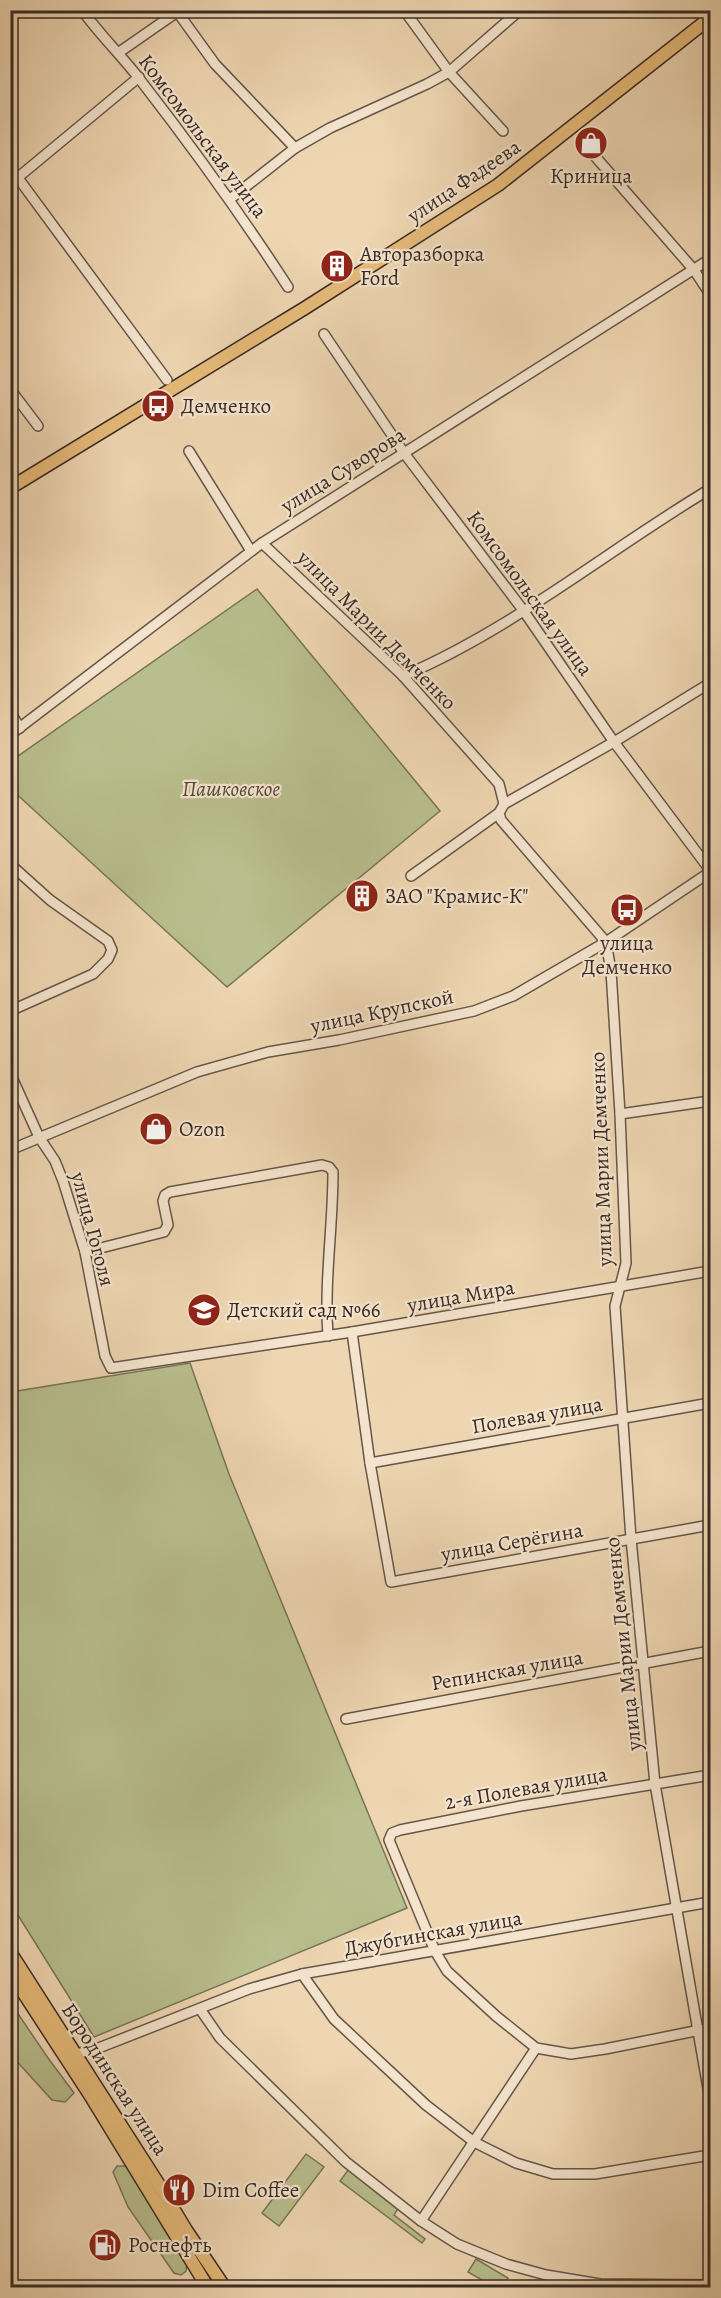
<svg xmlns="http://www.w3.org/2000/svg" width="721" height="2298" viewBox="0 0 721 2298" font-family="Alegreya,serif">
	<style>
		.green { fill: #b8be8d; stroke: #78745a; stroke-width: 1.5 }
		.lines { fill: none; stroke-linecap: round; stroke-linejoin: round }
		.stream { stroke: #737f7c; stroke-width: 2 }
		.minor-casing { stroke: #66564a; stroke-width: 12 }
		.major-casing { stroke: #382b27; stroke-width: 15 }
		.minor { stroke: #f4e4cd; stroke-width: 9 }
		.major { stroke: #e7bb79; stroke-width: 12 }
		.labels { text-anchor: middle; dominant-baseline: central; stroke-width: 4.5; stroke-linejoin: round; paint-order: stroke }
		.street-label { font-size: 21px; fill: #382b27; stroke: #f4e4cd }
		.poi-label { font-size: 21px; fill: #382b27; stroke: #f4e4cd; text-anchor: start }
		.park-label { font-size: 21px; font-style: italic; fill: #52483b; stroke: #f4e4cd }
	</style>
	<rect width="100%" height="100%" fill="#eed6b2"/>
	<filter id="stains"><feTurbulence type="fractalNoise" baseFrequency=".00333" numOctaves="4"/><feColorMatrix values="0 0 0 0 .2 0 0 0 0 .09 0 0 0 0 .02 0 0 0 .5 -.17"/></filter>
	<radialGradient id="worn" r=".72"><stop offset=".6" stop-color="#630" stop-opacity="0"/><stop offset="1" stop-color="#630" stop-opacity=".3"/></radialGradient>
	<g class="green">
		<path d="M257 589 440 811 227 987 11 789V761Z"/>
		<path d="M190 1363 229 1474 407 1908 94 2037 11 1904V1392Z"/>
		<path d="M10 2002 48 2058 74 2093 65 2102 52 2100 11 2055Z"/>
		<path d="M306 2154 324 2167 279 2226 262 2213Z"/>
		<path d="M117 2166H126L187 2261 186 2271 181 2275 174 2273 128 2207 113 2172Z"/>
		<path d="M349 2169 399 2207 394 2215 425 2239 422 2243 340 2181Z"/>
		<path d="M476 2259 508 2278 503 2287H494L468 2272Z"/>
	</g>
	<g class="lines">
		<path class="stream" d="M10 2276 20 2288"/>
		<g class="minor-casing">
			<g id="minor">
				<path d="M82 10C100 35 123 57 141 81 193 148 242 216 288 287"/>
				<path d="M176 10 215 64 295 148"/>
				<path d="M404 10 449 72 503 131"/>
				<path d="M118 53 177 12"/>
				<path d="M593 154 694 270 710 294"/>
				<path d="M18 178 167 380"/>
				<path d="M10 184 139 77"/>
				<path d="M230 199 295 148 330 128 427 84 449 72 520 10"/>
				<path d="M324 334 404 453 523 610 614 742 710 870"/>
				<path d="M10 389 38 426"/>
				<path d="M189 451 251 551"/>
				<path d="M262 543 403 676 499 784 504 804 499 813 501 820 606 942 611 971 620 1114 626 1263 615 1306 631 1539 655 1784 710 2100"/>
				<path d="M403 676C513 629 608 550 710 489"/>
				<path d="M10 712 20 728"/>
				<path d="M10 735 262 543 710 259"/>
				<path d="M504 804 614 742 710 683"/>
				<path d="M10 864 50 900 108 941 112 950 108 959 93 974 10 1011"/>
				<path d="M411 876 499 813"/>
				<path d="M10 1073 39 1137 55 1161 63 1181 85 1252 105 1356 111 1368 352 1332 710 1271"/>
				<path d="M620 1114 710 1101"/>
				<path d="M10 1150 197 1072 268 1052 339 1040 474 1011 513 996 606 942 710 872"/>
				<path d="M85 1252 164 1232 168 1225 163 1201 165 1195 170 1192 322 1165 329 1167 333 1172C333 1227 324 1281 328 1336"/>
				<path d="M352 1332 370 1463 391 1582 710 1525"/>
				<path d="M370 1463 710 1403"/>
				<path d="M346 1719 710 1651"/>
				<path d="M710 1775 521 1806 400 1830 392 1833 389 1840 435 1951 447 1971 496 2016 536 2048 571 2054 605 2049 710 2028"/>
				<path d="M302 1974 334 2019 426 2105 474 2142 516 2163 553 2174H595L710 2155"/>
				<path d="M200 2009 220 2038 346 2162 421 2221 457 2244 506 2264 546 2275 600 2284 710 2285"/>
				<path d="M76 2054 96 2049 249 1989 302 1974 710 1902"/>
				<path d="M421 2221 536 2048"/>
			</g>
		</g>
		<g class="major-casing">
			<g id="major">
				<path d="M10 488 305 308 498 185 710 18"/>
				<path d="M10 1952 159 2185 186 2230 225 2288"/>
				<path d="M10 1972 92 2098 208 2288"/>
			</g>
		</g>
		<use href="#minor" class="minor"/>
		<use href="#major" class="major"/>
	</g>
	<defs>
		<g id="shop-disc" transform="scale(1.725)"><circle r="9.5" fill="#8f2418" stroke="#f4e4cd"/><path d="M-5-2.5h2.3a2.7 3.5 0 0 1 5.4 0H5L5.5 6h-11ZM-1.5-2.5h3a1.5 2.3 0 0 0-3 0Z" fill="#fff"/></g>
		<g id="building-disc" transform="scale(1.725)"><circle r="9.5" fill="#8f2418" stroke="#f4e4cd"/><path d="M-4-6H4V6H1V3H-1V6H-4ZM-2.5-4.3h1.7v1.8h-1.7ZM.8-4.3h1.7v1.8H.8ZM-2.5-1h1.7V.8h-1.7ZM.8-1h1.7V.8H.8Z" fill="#fff"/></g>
		<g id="bus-disc" transform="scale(1.725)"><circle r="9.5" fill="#8f2418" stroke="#f4e4cd"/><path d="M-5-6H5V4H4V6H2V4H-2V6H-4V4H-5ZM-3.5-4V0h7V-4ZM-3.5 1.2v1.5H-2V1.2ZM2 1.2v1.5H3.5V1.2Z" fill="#fff"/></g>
		<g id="school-disc" transform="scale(1.725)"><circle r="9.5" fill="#8f2418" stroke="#f4e4cd"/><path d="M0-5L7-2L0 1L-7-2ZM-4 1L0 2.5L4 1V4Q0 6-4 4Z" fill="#fff"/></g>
		<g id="restaurant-disc" transform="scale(1.725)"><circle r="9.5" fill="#8f2418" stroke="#f4e4cd"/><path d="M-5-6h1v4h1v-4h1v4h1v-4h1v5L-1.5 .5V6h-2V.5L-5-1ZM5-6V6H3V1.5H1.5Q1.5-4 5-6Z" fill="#fff"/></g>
		<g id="fuel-disc" transform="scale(1.725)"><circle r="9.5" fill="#8f2418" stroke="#f4e4cd"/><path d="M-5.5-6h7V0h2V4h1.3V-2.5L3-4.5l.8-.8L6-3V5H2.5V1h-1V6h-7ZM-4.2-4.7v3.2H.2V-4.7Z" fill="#fff"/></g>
	</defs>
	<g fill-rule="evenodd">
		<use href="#shop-disc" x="591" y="143"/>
		<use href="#building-disc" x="337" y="266"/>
		<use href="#bus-disc" x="158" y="406"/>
		<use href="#building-disc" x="362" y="896"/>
		<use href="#bus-disc" x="627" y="910"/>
		<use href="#shop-disc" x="156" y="1129"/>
		<use href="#school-disc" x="204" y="1310"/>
		<use href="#restaurant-disc" x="179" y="2190"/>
		<use href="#fuel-disc" x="105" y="2245"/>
	</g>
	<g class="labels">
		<g class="street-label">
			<text transform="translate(203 136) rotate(53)">Комсомольская улица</text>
			<text transform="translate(464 181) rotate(-34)">улица Фадеева</text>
			<text transform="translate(343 470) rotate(-32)">улица Суворова</text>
			<text transform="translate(530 593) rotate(54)">Комсомольская улица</text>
			<text transform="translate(377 630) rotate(45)">улица Марии Демченко</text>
			<text transform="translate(382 1011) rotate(-12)">улица Крупской</text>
			<text transform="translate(601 1159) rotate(-92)">улица Марии Демченко</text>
			<text transform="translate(93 1229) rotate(75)">улица Гоголя</text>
			<text transform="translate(461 1296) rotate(-10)">улица Мира</text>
			<text transform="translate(537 1415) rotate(-10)">Полевая улица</text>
			<text transform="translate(512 1542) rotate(-10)">улица Серёгина</text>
			<text transform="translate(623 1644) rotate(-96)">улица Марии Демченко</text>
			<text transform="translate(507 1670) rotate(-10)">Репинская улица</text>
			<text transform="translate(526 1788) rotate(-10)">2-я Полевая улица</text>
			<text transform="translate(433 1933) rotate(-10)">Джубгинская улица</text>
			<text transform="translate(115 2079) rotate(57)">Бородинская улица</text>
		</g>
		<g class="poi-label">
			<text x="591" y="176" text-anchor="middle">Криница</text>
			<text x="360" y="254">Авторазборка<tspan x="360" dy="24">Ford</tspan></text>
			<text x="181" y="406">Демченко</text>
			<text x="385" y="896">ЗАО "Крамис-К"</text>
			<text x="627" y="943" text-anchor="middle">улица<tspan x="627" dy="24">Демченко</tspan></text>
			<text x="179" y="1129">Ozon</text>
			<text x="227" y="1310">Детский сад №66</text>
			<text x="202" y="2190">Dim Coffee</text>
			<text x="128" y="2245">Роснефть</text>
		</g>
		<g class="park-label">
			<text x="231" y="789">Пашковское</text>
		</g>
	</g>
	<rect width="721" height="2298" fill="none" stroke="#eed6b2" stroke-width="36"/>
	<rect x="12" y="12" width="697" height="2274" fill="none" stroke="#382b27" stroke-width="3"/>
	<rect x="18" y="18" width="685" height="2262" fill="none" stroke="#382b27" stroke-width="1.5"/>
	<rect width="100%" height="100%" filter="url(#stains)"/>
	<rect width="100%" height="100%" fill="url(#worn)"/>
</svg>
